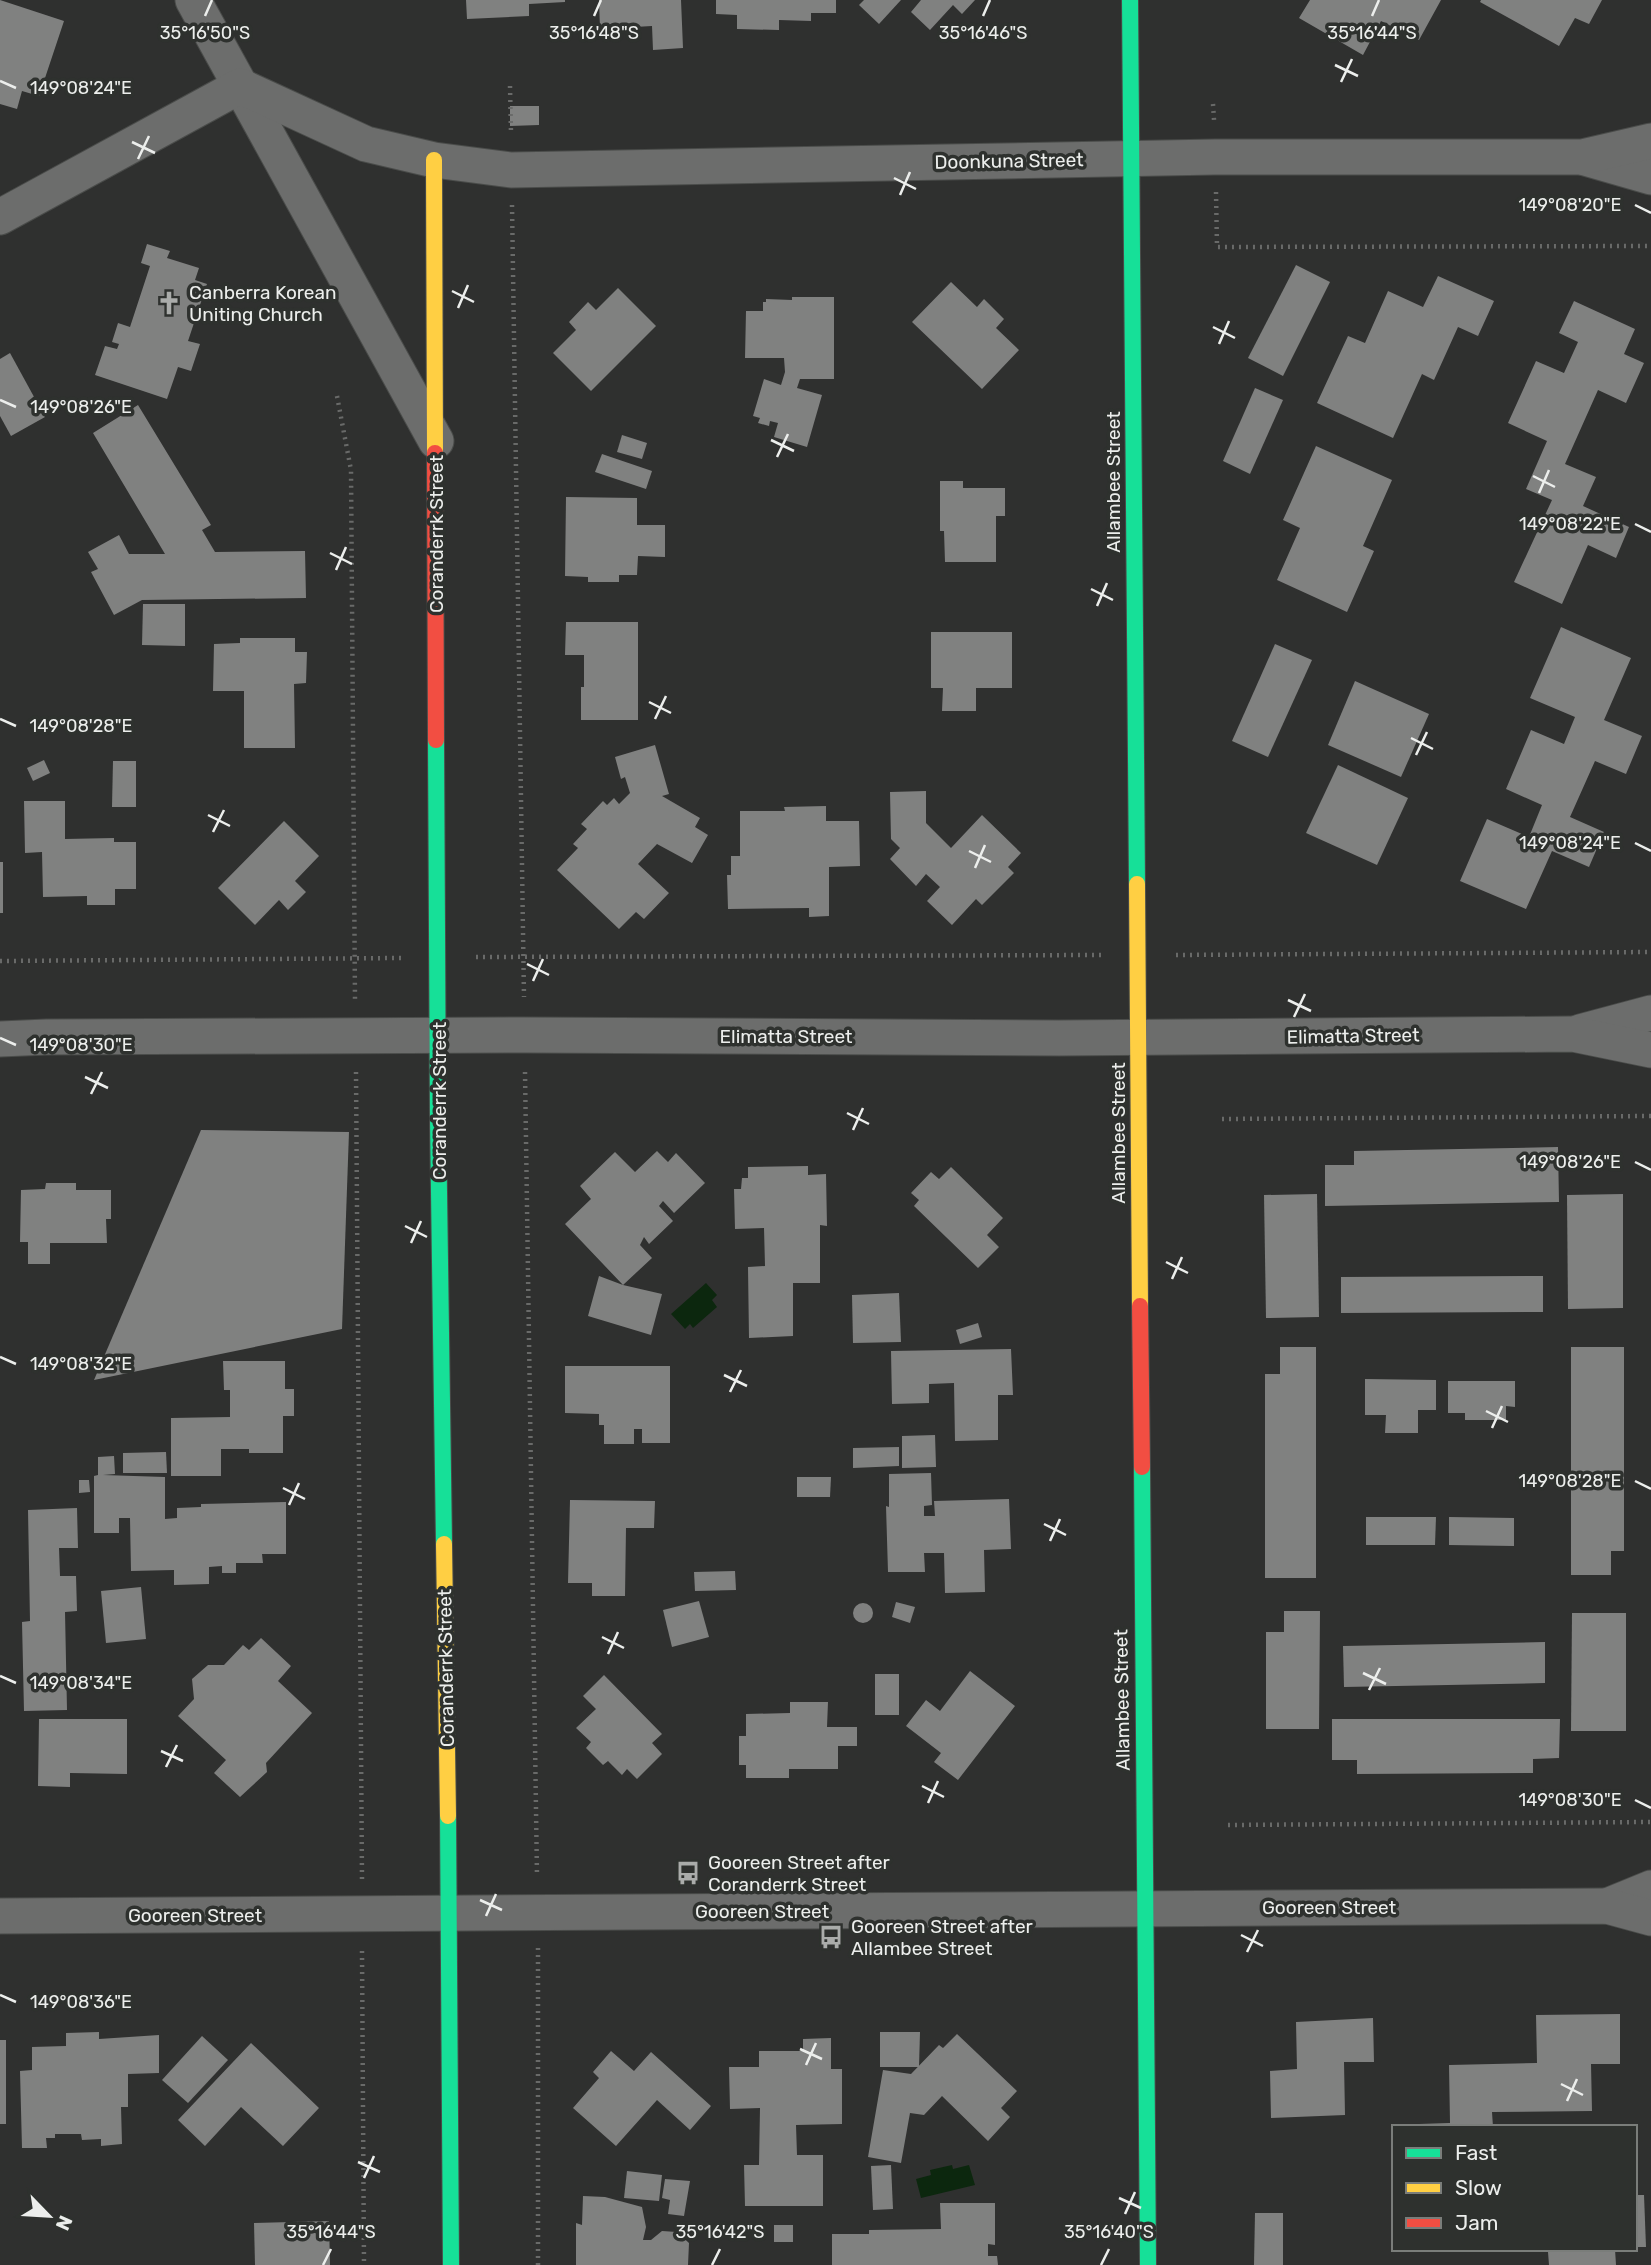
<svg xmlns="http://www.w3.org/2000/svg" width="1651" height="2265" viewBox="0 0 1651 2265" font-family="Rubik,sans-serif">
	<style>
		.water { fill: #0c270e }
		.building { fill: #808180 }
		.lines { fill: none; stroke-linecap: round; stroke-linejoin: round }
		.street-casing { stroke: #4a4c4a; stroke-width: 37 }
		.fast-casing { stroke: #4a4c4a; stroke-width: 18 }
		.slow-casing { stroke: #4a4c4a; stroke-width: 18 }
		.jam-casing { stroke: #4a4c4a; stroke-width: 18 }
		.path { stroke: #696a69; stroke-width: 4.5; stroke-dasharray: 2 5; stroke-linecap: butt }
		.street { stroke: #6c6d6c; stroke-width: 35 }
		.fast { stroke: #16e098; stroke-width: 16 }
		.slow { stroke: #ffcf43; stroke-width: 16 }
		.jam { stroke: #f24e42; stroke-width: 16 }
		.ticks { fill: none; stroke: #eceeec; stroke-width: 2.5 }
		.labels { text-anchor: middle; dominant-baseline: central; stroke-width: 7; stroke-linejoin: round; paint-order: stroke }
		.street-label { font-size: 19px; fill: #eceeec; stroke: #2e312e }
		.poi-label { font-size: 19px; fill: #eceeec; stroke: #2e312e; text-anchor: start }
		.ticks-label { font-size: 18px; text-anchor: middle; fill: #eceeec; stroke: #2e312e; stroke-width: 7; stroke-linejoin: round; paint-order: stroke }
	</style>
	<rect width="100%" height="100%" fill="#2f302f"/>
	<g class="water">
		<path d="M706 1283 717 1295 712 1300 717 1307 693 1328 690 1324 685 1329 671 1314Z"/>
		<path d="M952 2165 953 2169 969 2165 975 2185 921 2198 916 2179 931 2175 930 2170Z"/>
	</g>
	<g class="building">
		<path d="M0 0 64 21 39 96 22 91 17 109 0 104Z"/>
		<path d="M466 0H565V2L529 4V16L467 19Z"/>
		<path d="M599 0H681L683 48 653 50 652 26 600 29Z"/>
		<path d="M716 0H836V13H811V21L779 20V30L737 29V15L716 14Z"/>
		<path d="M864 0H901L879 24 859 5Z"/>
		<path d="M921 0H975L962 14 953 5 930 30 911 12Z"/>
		<path d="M1310 0H1441L1419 40 1381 21 1363 55 1299 18Z"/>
		<path d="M1481 0H1602L1589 24 1575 18 1559 46 1480 2Z"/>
		<path d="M510 106H539V125L510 126Z"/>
		<path d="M147 244 170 251 167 258 199 268 195 280 207 284 188 341 200 344 191 371 178 367 167 399 95 375 105 346 117 349 119 344 112 342 118 323 130 327 150 266 141 263Z"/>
		<path d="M1296 265 1330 282 1283 376 1248 358Z"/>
		<path d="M1438 276 1494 301 1478 336 1458 327 1434 380 1422 374 1393 438 1317 403 1348 336 1365 343 1388 291 1423 307Z"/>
		<path d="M951 282 977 307 984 299 1004 319 996 328 1019 350 982 389 912 322Z"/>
		<path d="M618 288 656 326 591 391 553 353 576 330 569 322 588 302 596 310Z"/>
		<path d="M792 297H834V379H800L797 388 822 395 807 447 774 437 778 423 770 421 769 426 758 423 760 418 753 416 764 379 781 385 785 372 784 358H745L746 311H763V302H766V299L792 300Z"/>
		<path d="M1574 301 1635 329 1624 354 1644 363 1626 403 1598 390 1565 464 1596 477 1583 506 1629 527 1616 558 1588 545 1562 604 1514 582 1552 500 1526 489 1547 441 1508 423 1536 361 1564 373 1578 342 1559 333Z"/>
		<path d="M10 353 45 417 11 436 0 416V359Z"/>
		<path d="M1255 388 1283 400 1250 474 1223 461Z"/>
		<path d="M138 405 211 525 202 530 215 552 305 551 306 598 142 600 114 615 91 572 98 569 88 552 119 535 129 554H165L93 433Z"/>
		<path d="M622 435 647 443 642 459 617 452Z"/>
		<path d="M1316 446 1392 480 1363 546 1374 551 1347 612 1277 580 1300 528 1283 520Z"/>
		<path d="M602 454 652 471 646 489 595 472Z"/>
		<path d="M940 481H963V488H1005V516H996V562H945L944 531H940Z"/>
		<path d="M566 497 637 498V525H665V557L638 556 637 575H619V582H588V577L565 576Z"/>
		<path d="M143 604H185V646L142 645Z"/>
		<path d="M566 622H638V720H581V687H584V655H565Z"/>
		<path d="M1561 627 1631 658 1604 720 1642 736 1626 774 1595 761 1570 817 1604 832 1589 867 1552 851 1526 909 1460 881 1487 819 1529 837 1542 805 1506 789 1531 730 1564 744 1575 717 1530 698Z"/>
		<path d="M931 632H1012V688H976V711H942L943 688H931Z"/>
		<path d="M240 638H295V652H307L306 683 294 684 295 748H244V691H213L214 644 240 643Z"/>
		<path d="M1275 644 1312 660 1268 757 1232 741Z"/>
		<path d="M1355 681 1429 714 1401 777 1328 745Z"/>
		<path d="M655 745 669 794 662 796 700 818 695 827 708 835 692 863 657 844 638 864 669 893 644 919 636 912 619 929 557 870 578 848 573 844 587 829 581 824 603 801 607 805 614 798 619 804 630 793 625 777 621 779 615 757Z"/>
		<path d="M44 760 50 773 33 781 27 768Z"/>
		<path d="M113 761H136V807H112Z"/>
		<path d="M1338 765 1408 798 1377 865 1306 833Z"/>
		<path d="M926 791V823L951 848 982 815 1021 853 1008 867 1014 873 982 905 976 899 952 925 927 901 940 887 926 874 916 886 890 859 900 848 891 839 890 792Z"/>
		<path d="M24 801H65V839L114 838V842H136V889H115V905H87V896L43 897 42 852 25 853Z"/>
		<path d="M826 806V821H859L860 866 829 867V916L809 917V908L728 909 727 875H731V856H740V811H785L784 807Z"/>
		<path d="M284 821 319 856 295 881 306 892 288 910 279 900 255 925 218 888Z"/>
		<rect x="0" y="862" width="3" height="51"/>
		<path d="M201 1130 349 1132 342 1329 94 1380Z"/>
		<path d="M1558 1147 1559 1202 1325 1206V1165H1354V1151Z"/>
		<path d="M657 1151 668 1162 676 1153 705 1183 674 1213 663 1201 659 1206 673 1221 649 1244 644 1237 640 1245 652 1258 623 1285 662 1294 651 1335 588 1316 599 1276 623 1285 565 1224 591 1199 580 1186 615 1152 635 1172Z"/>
		<path d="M808 1166V1175L826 1174 827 1226 820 1225V1283H793V1336L749 1338 748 1267 765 1266 764 1228 735 1229 734 1189H741L742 1178H748V1167Z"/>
		<path d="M951 1167 1003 1218 987 1235 999 1247 978 1268 914 1206 919 1200 911 1193 931 1172 939 1179Z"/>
		<path d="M46 1183H76V1190H111V1219H106L107 1243H50V1264H28V1242H20L21 1190 45 1189Z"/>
		<path d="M1317 1194 1319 1317 1266 1318 1264 1195Z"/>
		<path d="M1623 1194V1308L1568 1309 1567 1195Z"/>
		<path d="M1543 1276V1312L1341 1313V1277Z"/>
		<path d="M899 1293 901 1342 853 1343 852 1295Z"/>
		<path d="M978 1323 982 1337 960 1344 956 1330Z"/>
		<path d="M1280 1347H1316V1578H1265V1374H1280Z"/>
		<path d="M1571 1347H1624V1551H1611V1575H1571Z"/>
		<path d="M1011 1349 1013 1395H998V1440L955 1441 954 1383 929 1384V1403L892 1404 891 1351Z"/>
		<path d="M223 1361H285V1389H294V1416H283V1453H249V1449H221V1476H171V1418L230 1417V1390H224Z"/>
		<path d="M565 1366H670V1443H642V1429H634V1444H604V1425H599V1414L565 1413Z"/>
		<path d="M1365 1379 1436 1380V1410H1418V1433H1385L1386 1415H1365Z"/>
		<path d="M1448 1381H1515V1407L1506 1406V1420H1465V1413H1448Z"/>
		<path d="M935 1435 936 1467 902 1468V1436Z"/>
		<path d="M899 1447V1466L853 1468V1448Z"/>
		<path d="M166 1452 167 1473H123V1453Z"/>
		<path d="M114 1456 115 1474 103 1475 165 1477V1519L177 1518V1508L201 1507V1504L286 1502V1554H262L263 1563H236V1573H222V1566L209 1567V1584L174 1585V1570L131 1571 130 1518H119V1533H94V1476L98 1475V1457Z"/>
		<path d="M931 1473 932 1505 924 1506V1516H935L934 1501 1009 1499 1011 1549 984 1550 985 1592 945 1593 944 1553H924L925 1572H888L886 1506 889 1507V1474Z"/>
		<path d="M797 1477H831L830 1497H797Z"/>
		<path d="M79 1480H89L90 1492 79 1493Z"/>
		<path d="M570 1500 655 1501 654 1528H626L625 1596H592V1583H568Z"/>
		<path d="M77 1508 78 1548H59L60 1576H76L77 1611 65 1612 67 1710 24 1711 22 1622 30 1621 28 1510Z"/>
		<path d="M1366 1517H1436L1435 1545H1366Z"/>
		<path d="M1449 1517 1514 1518V1546L1449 1545Z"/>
		<path d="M735 1571 736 1590 695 1591 694 1572Z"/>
		<path d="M141 1587 146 1639 106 1643 101 1591Z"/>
		<path d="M699 1601 709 1637 672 1647 663 1610Z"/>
		<path d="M896 1602 915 1607 910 1623 892 1617Z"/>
		<circle cx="863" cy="1613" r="10"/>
		<path d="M1284 1611H1320L1319 1729H1266V1632H1284Z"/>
		<path d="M1572 1613H1626V1731H1571Z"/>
		<path d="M261 1638 291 1666 278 1681 312 1713 266 1763 267 1772 240 1797 214 1773 226 1760 178 1716 194 1699 192 1679 208 1665H224L243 1645 249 1650Z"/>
		<path d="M1545 1642V1683L1344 1687 1343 1646Z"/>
		<path d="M970 1671 1015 1706 958 1780 934 1762 941 1753 906 1726 926 1700 940 1711Z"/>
		<rect x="875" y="1674" width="24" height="41"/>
		<path d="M604 1675 662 1734 652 1743 662 1754 637 1779 627 1769 622 1775 608 1761 603 1765 586 1748 591 1742 576 1728 596 1709 583 1696Z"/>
		<path d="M790 1702H828L827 1727H857V1746H838V1769H789V1778H746V1765H739V1736H746V1714L790 1713Z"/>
		<path d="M39 1719H127V1774L70 1773V1787L38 1786Z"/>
		<path d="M1332 1719H1560L1559 1758 1533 1759V1773L1357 1774V1760H1332Z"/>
		<path d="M1620 2014V2064H1591L1592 2111 1492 2112 1493 2127H1419V2124L1450 2123 1449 2065 1537 2063 1536 2015Z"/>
		<path d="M1373 2018 1374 2062H1344L1345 2115 1271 2118 1270 2071 1297 2069 1296 2022Z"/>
		<path d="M99 2032V2039L159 2035V2073L128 2074V2107H121L122 2144 101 2146V2139L82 2140 81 2134H55V2138H46L47 2148H22L20 2071 32 2070V2047L66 2046V2033Z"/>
		<path d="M880 2032H920L919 2067H880Z"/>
		<path d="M957 2034 1017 2091 1001 2108 1010 2117 988 2141 942 2096 924 2115 910 2113 901 2163 868 2157 883 2070 911 2074 939 2045 943 2048Z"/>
		<path d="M202 2036 228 2060 188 2103 162 2080Z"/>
		<path d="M831 2038V2069H842V2124L796 2125 797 2155H823V2206H745L744 2165H759L760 2108 730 2109 729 2067H759V2051H803V2039Z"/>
		<rect x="0" y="2040" width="6" height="84"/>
		<path d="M251 2043 319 2108 283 2146 241 2107 205 2146 178 2120Z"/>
		<path d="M611 2051 634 2071 651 2052 711 2106 690 2130 657 2100 616 2146 573 2108 599 2078 593 2072Z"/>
		<path d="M891 2165 893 2209 873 2210 871 2166Z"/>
		<path d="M627 2171 662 2175 659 2201 624 2198Z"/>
		<path d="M665 2179 690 2181 684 2216 668 2214 670 2200 662 2198Z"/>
		<path d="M1635 2195H1644L1646 2247H1635Z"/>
		<path d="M583 2196 605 2197 642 2207 646 2227 643 2240H651L662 2231 677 2232 689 2243 688 2265H576V2223L582 2225Z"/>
		<path d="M940 2203H995V2245L988 2244V2256H997L998 2265H832V2234H869V2230L941 2229Z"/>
		<path d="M1255 2213H1283V2265H1254Z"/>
		<path d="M329 2221 330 2265H255L254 2223Z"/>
		<rect x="774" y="2225" width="19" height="17"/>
		<path d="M1573 2249H1615L1616 2265H1549L1548 2252 1573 2251Z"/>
	</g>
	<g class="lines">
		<g class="street-casing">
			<g id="street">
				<path d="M193 0 436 441"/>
				<path d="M1585 158 1651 177"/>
				<path d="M0 217 240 86 366 144 434 160 511 170 1215 157H1582L1651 141"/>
				<path d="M1580 1032 1651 1013"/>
				<path d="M0 1039 47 1037 524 1035 1059 1038 1573 1034 1651 1050"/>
				<path d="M1607 1906 1651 1888"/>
				<path d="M0 1916 1607 1906 1651 1918"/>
			</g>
		</g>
		<g class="fast-casing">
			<g id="fast">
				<path d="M1130 0 1137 884"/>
				<path d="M436 740 438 1121 444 1544"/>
				<path d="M1142 1467 1148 2265"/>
				<path d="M448 1816 451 2265"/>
			</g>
		</g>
		<g class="slow-casing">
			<g id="slow">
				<path d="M434 160 435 453"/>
				<path d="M1137 884 1140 1306"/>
				<path d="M444 1544 448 1816"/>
			</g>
		</g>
		<g class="jam-casing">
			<g id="jam">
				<path d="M435 453 436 740"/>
				<path d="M1140 1306 1142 1467"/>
			</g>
		</g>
		<g class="path">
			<path d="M510 86 511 133"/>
			<path d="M1213 104 1214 120"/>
			<path d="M1216 192 1217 247 1651 246"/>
			<path d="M512 205 524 997"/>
			<path d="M337 396 351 470 355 1001"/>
			<path d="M1176 955 1651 952"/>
			<path d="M476 957 1101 955"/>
			<path d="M0 961 401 958"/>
			<path d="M356 1072 362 1879"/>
			<path d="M525 1072 537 1876"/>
			<path d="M1222 1119 1651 1116"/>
			<path d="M1228 1825 1651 1822"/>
			<path d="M362 1951 364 2265"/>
			<path d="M538 2265V1947"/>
		</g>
		<use href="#street" class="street"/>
		<use href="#fast" class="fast"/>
		<use href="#slow" class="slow"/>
		<use href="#jam" class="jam"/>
	</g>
	<path class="ticks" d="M205 16 212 0M594 16 601 0M983 16 990 0M1372 16 1379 0M1335 65 1358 76M0 81 16 88M1341 82 1352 59M132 142 155 153M138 159 149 136M894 178 916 189M900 195 910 172M1635 205 1651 213M452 291 474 302M458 308 468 285M1213 327 1235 338M1219 344 1229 321M0 400 16 407M771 440 794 451M777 457 788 434M1533 476 1555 487M1539 493 1549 470M1635 524 1651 532M330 553 352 564M336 570 346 547M1091 589 1113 600M1097 606 1107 583M649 702 671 713M0 719 16 726M655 719 666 696M1411 738 1433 749M1416 755 1427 732M208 815 230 826M213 832 224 810M1635 843 1651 851M969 851 991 862M975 868 985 845M527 964 549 975M533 981 543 959M1288 1000 1311 1011M1294 1017 1305 994M0 1038 16 1045M85 1077 108 1088M91 1094 102 1072M847 1113 869 1124M853 1130 863 1108M1635 1162 1651 1170M405 1226 427 1237M411 1243 421 1221M1166 1262 1188 1273M1172 1279 1182 1257M0 1357 16 1364M724 1375 747 1386M730 1392 741 1370M1486 1411 1508 1422M1492 1428 1502 1406M1635 1481 1651 1489M283 1488 305 1499M289 1505 299 1483M1044 1524 1066 1535M1050 1541 1060 1519M602 1637 624 1648M608 1654 618 1632M1363 1673 1386 1684M0 1676 16 1683M1369 1690 1380 1668M161 1751 183 1761M166 1767 177 1745M922 1786 944 1797M1635 1800 1651 1808M928 1803 938 1781M480 1900 502 1910M486 1916 496 1894M1241 1935 1263 1946M1247 1952 1258 1930M0 1995 16 2002M800 2049 822 2059M806 2065 816 2043M1561 2084 1583 2095M1567 2101 1577 2079M358 2162 380 2172M364 2178 374 2156M1119 2198 1141 2208M1125 2214 1135 2192M323 2265 331 2249M712 2265 720 2249M1101 2265 1109 2249"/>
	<defs>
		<g id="church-bare" transform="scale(1.89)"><path d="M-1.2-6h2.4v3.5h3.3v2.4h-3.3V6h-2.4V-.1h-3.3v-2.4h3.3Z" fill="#aaacaa" stroke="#2e312e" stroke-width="2.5" paint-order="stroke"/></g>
		<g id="bus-bare" transform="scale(1.89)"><path d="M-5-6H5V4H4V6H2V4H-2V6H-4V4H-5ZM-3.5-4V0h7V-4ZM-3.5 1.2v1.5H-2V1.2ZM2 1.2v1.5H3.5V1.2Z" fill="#aaacaa" stroke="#2e312e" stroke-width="2.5" paint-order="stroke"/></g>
	</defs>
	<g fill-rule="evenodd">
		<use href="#church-bare" x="169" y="303"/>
		<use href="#bus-bare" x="688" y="1873"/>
		<use href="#bus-bare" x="831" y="1937"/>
	</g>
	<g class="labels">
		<g class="street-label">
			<text transform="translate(1009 161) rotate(-1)">Doonkuna Street</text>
			<text transform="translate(1113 482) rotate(-90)">Allambee Street</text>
			<text transform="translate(436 534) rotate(-90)">Coranderrk Street</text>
			<text x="786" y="1036">Elimatta Street</text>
			<text transform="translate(1353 1036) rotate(-1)">Elimatta Street</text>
			<text transform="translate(439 1101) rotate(-90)">Coranderrk Street</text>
			<text transform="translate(1118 1133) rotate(-90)">Allambee Street</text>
			<text transform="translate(446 1668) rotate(-91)">Coranderrk Street</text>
			<text transform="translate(1122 1700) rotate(-91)">Allambee Street</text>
			<text x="1329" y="1907">Gooreen Street</text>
			<text x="762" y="1911">Gooreen Street</text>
			<text x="195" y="1915">Gooreen Street</text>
		</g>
		<g class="poi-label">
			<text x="189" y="292">Canberra Korean<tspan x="189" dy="22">Uniting Church</tspan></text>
			<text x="708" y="1862">Gooreen Street after<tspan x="708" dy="22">Coranderrk Street</tspan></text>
			<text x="851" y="1926">Gooreen Street after<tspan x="851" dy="22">Allambee Street</tspan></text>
		</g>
	</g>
	<g class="ticks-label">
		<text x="205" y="39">35°16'50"S</text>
		<text x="594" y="39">35°16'48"S</text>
		<text x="1372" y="39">35°16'44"S</text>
		<text x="983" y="39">35°16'46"S</text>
		<text x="81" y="94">149°08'24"E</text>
		<text x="1570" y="211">149°08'20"E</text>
		<text x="81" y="413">149°08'26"E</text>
		<text x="1570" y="530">149°08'22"E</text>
		<text x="81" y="732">149°08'28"E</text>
		<text x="1570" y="849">149°08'24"E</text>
		<text x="81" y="1051">149°08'30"E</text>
		<text x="1570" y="1168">149°08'26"E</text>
		<text x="81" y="1370">149°08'32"E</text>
		<text x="1570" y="1487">149°08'28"E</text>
		<text x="81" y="1689">149°08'34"E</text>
		<text x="1570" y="1806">149°08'30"E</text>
		<text x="81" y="2008">149°08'36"E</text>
		<text x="331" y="2238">35°16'44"S</text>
		<text x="720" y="2238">35°16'42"S</text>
		<text x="1109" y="2238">35°16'40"S</text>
	</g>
	<rect x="1392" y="2125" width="245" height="126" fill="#2e312e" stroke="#7a7d7a" stroke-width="2"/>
	<rect x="1406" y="2148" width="35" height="10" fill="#16e098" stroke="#7a7d7a" stroke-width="2"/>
	<text x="1455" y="2160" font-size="21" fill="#eceeec">Fast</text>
	<rect x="1406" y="2183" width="35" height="10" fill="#ffcf43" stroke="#7a7d7a" stroke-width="2"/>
	<text x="1455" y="2195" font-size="21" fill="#eceeec">Slow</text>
	<rect x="1406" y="2218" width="35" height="10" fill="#f24e42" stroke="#7a7d7a" stroke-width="2"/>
	<text x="1455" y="2230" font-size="21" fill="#eceeec">Jam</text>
	<g transform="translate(49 2216) rotate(115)" stroke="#2e312e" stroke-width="5" paint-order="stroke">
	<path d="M0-5L12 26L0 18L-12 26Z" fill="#eceeec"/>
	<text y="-10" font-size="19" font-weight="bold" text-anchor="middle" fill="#eceeec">N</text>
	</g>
</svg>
